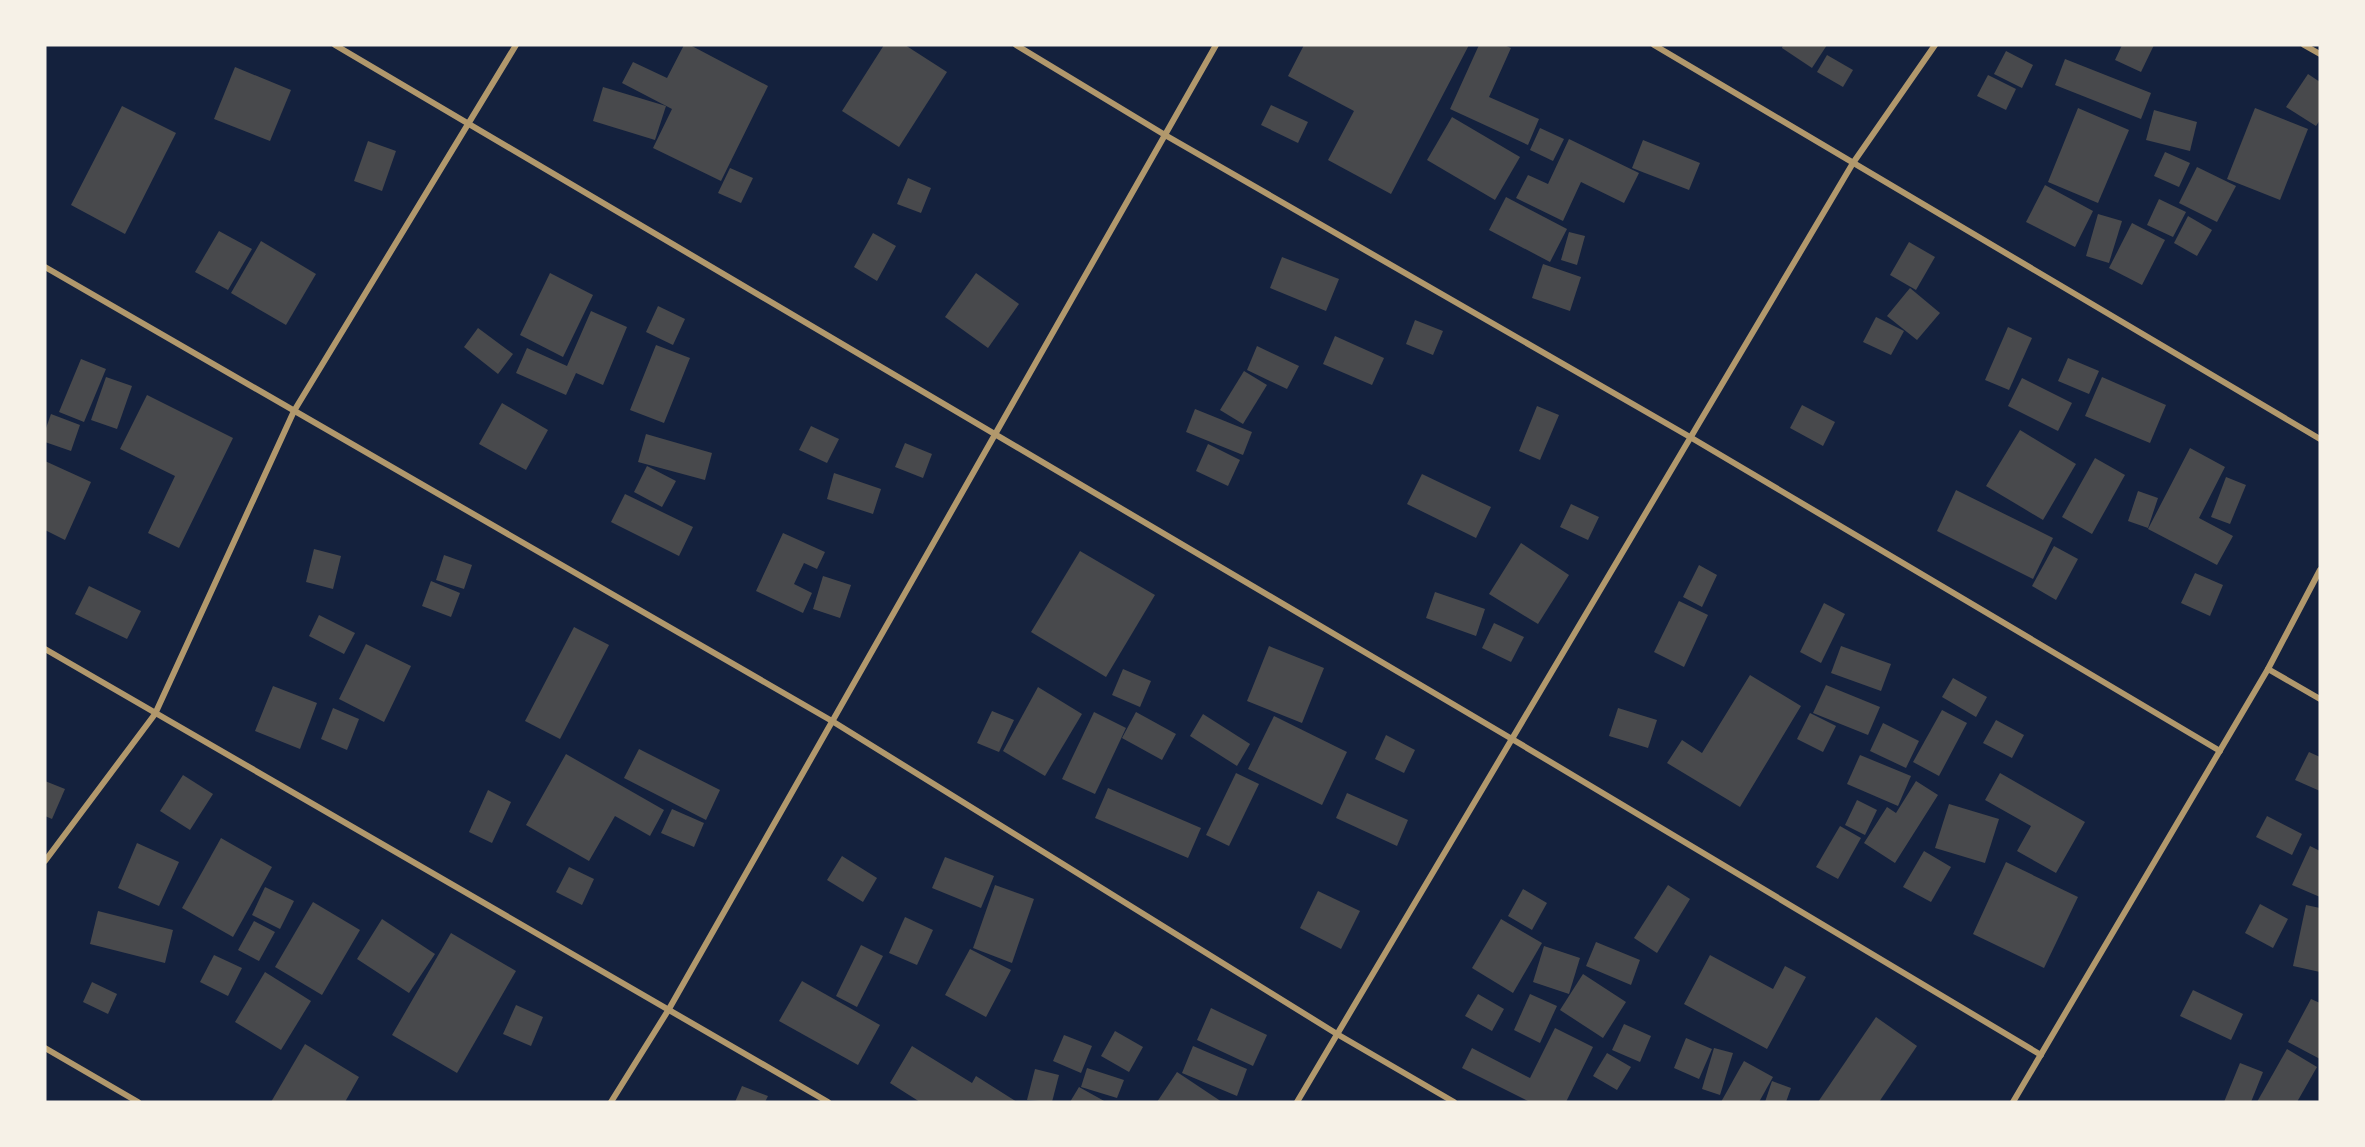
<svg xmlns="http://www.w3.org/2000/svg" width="2365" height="1147" viewBox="0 0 2365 1147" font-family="Cabin,sans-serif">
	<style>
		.building { fill: #48494c }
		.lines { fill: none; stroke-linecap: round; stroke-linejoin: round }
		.minor { stroke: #b1986c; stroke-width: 6 }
	</style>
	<rect width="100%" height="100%" fill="#14213d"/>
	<g class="building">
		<path d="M684 45H690L768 86 721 181 653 148 672 109 622 83 633 62 667 78Z"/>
		<path d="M884 45H905L947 72 899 147 842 111Z"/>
		<path d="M1304 45H1469L1391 194 1328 160 1354 111 1288 76Z"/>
		<path d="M1479 45H1504L1511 48 1489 97 1539 119 1528 145 1450 109Z"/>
		<path d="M1783 45H1827L1812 68 1782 48Z"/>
		<path d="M2122 45H2154L2141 72 2115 60Z"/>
		<path d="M2006 51 2033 65 2022 88 1994 74Z"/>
		<path d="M1827 55 1853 70 1843 87 1817 72Z"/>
		<path d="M2065 59 2151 93 2141 119 2055 85Z"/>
		<path d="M235 67 291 90 270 141 214 119Z"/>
		<path d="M2308 74 2320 82V120L2316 126 2286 107Z"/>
		<path d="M1988 75 2016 89 2006 110 1977 96Z"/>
		<path d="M603 87 666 106 655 140 593 121Z"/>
		<path d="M1271 105 1308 122 1298 143 1261 125Z"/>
		<path d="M122 106 176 133 125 234 71 205Z"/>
		<path d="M2078 108 2129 130 2098 203 2048 182Z"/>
		<path d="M2255 108 2308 129 2280 200 2227 179Z"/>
		<path d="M2154 110 2197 122 2190 151 2146 140Z"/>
		<path d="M1452 117 1520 157 1495 200 1427 160Z"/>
		<path d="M1540 128 1564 139 1553 161 1530 150Z"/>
		<path d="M1569 139 1639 173 1624 203 1581 182 1563 221 1516 198 1528 175 1548 184Z"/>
		<path d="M1643 140 1700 163 1689 190 1632 168Z"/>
		<path d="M368 141 396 151 382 191 354 181Z"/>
		<path d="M2165 152 2190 163 2179 187 2154 176Z"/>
		<path d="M2197 167 2236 186 2217 222 2179 203Z"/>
		<path d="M730 168 753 178 741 203 718 193Z"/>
		<path d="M908 178 931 188 921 213 897 204Z"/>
		<path d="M2045 185 2093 211 2075 247 2026 222Z"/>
		<path d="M1506 197 1567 229 1550 262 1489 230Z"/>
		<path d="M2159 199 2186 212 2173 237 2147 225Z"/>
		<path d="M2098 214 2122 221 2109 263 2086 256Z"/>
		<path d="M2188 216 2212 230 2197 256 2174 243Z"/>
		<path d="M2132 223 2165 240 2142 285 2109 268Z"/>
		<path d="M219 231 252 249 228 290 195 272Z"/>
		<path d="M1569 232 1585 236 1577 265 1561 260Z"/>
		<path d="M873 233 896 246 877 281 854 267Z"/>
		<path d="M261 241 316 274 286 325 231 293Z"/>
		<path d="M1909 242 1935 257 1916 290 1890 275Z"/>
		<path d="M1282 257 1339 279 1326 311 1270 288Z"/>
		<path d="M1543 264 1581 277 1570 311 1532 298Z"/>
		<path d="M550 273 593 295 563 357 520 335Z"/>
		<path d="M976 273 1019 304 988 348 945 317Z"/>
		<path d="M1910 288 1940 313 1917 340 1887 316Z"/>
		<path d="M658 306 685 319 673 345 646 332Z"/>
		<path d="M591 311 627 327 603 385 576 373 566 395 516 373 527 348 567 366Z"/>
		<path d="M1876 317 1904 331 1891 355 1863 342Z"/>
		<path d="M1415 320 1443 331 1433 355 1406 344Z"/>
		<path d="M2008 327 2032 338 2009 390 1985 380Z"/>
		<path d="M478 328 513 354 498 374 464 347Z"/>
		<path d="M1335 336 1384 358 1372 385 1323 364Z"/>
		<path d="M656 345 690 358 664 423 630 410Z"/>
		<path d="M1257 346 1299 366 1287 389 1247 370Z"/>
		<path d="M2068 358 2099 371 2089 394 2058 381Z"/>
		<path d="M81 359 106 369 84 422 59 412Z"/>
		<path d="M1244 371 1267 385 1243 424 1220 410Z"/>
		<path d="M106 377 132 386 117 429 91 420Z"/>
		<path d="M2102 377 2166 405 2150 443 2085 416Z"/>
		<path d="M2022 378 2072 403 2058 431 2008 406Z"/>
		<path d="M147 395 233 438 179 548 148 533 175 476 120 449Z"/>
		<path d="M502 403 548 430 526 470 479 444Z"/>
		<path d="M1802 405 1835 422 1823 446 1790 428Z"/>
		<path d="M1537 406 1559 415 1540 460 1519 451Z"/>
		<path d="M1195 409 1252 432 1243 455 1186 432Z"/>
		<path d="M51 414 80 425 71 451 45 442V431Z"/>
		<path d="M811 426 839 439 827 463 799 450Z"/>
		<path d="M2020 430 2076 464 2043 520 1986 486Z"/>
		<path d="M646 434 712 453 705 480 638 462Z"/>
		<path d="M905 443 932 454 923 478 895 467Z"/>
		<path d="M1208 444 1240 460 1228 486 1196 471Z"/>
		<path d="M2190 448 2225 467 2199 518 2233 536 2217 565 2148 529Z"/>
		<path d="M2095 458 2125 475 2092 534 2062 517Z"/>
		<path d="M45 461 91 482 65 540 45 530Z"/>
		<path d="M647 466 676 481 662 507 634 492Z"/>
		<path d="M834 473 881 489 873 514 827 499Z"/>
		<path d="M1422 474 1491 507 1476 538 1407 504Z"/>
		<path d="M2226 477 2246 485 2230 524 2211 517Z"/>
		<path d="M1956 490 2053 538 2033 579 1937 531Z"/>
		<path d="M2138 491 2158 498 2148 528 2128 521Z"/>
		<path d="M625 494 693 527 679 556 611 522Z"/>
		<path d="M1571 504 1599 517 1588 540 1560 527Z"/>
		<path d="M783 533 825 552 817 569 804 563 794 584 812 593 803 613 756 591Z"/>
		<path d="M1521 543 1569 575 1538 624 1489 594Z"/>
		<path d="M2054 546 2078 559 2056 600 2032 586Z"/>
		<path d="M314 549 341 556 333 589 306 582Z"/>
		<path d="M1080 551 1155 595 1106 677 1031 632Z"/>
		<path d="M444 555 472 565 464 589 436 580Z"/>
		<path d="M1699 565 1717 575 1702 607 1683 597Z"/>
		<path d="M2195 573 2223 585 2210 616 2181 603Z"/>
		<path d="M823 576 851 585 840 618 813 609Z"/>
		<path d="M431 581 460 593 451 617 422 606Z"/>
		<path d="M89 586 141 611 127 639 75 614Z"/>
		<path d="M1435 592 1485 609 1476 636 1426 618Z"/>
		<path d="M1679 601 1708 615 1684 667 1654 652Z"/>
		<path d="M1824 603 1845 614 1821 663 1800 652Z"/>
		<path d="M319 615 355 633 344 654 309 636Z"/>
		<path d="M1494 623 1524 637 1511 662 1482 648Z"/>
		<path d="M574 627 609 645 560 739 525 721Z"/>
		<path d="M366 644 411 666 384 722 339 699Z"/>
		<path d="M1269 646 1324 668 1302 723 1247 701Z"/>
		<path d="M1841 646 1891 664 1881 691 1831 673Z"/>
		<path d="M1123 669 1151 681 1140 707 1112 695Z"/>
		<path d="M1750 675 1801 706 1740 807 1667 763 1682 740 1702 753Z"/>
		<path d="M1953 678 1987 697 1976 717 1942 697Z"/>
		<path d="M1826 685 1880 707 1868 735 1813 713Z"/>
		<path d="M273 686 317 703 300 749 255 731Z"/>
		<path d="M1038 687 1082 714 1045 776 1003 751Z"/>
		<path d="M333 708 359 719 347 750 321 739Z"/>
		<path d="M1618 708 1657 720 1648 748 1609 736Z"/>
		<path d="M1942 710 1967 723 1939 776 1913 762Z"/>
		<path d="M992 711 1014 720 999 752 977 743Z"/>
		<path d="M1094 712 1126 728 1095 794 1062 779Z"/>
		<path d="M1136 712 1176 734 1162 760 1122 738Z"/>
		<path d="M1810 713 1836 726 1823 752 1797 739Z"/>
		<path d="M1203 714 1250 744 1237 766 1190 736Z"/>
		<path d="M1274 716 1347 752 1322 805 1248 769Z"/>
		<path d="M1996 720 2024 735 2012 758 1983 743Z"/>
		<path d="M1883 723 1919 741 1906 768 1870 751Z"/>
		<path d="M1386 735 1415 750 1404 773 1375 759Z"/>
		<path d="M639 749 720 790 706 820 624 778Z"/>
		<path d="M2309 752 2320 757V791L2295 780Z"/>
		<path d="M566 754 664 810 650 836 615 816 589 861 526 825Z"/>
		<path d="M1860 755 1911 776 1898 806 1847 784Z"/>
		<path d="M1236 773 1259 784 1229 846 1206 835Z"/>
		<path d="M2000 773 2085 822 2056 873 2017 851 2031 826 1985 800Z"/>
		<path d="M183 775 213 794 190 830 160 811Z"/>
		<path d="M45 781 65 789 52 819 45 816Z"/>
		<path d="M1916 781 1938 795 1895 863 1864 843 1887 807 1896 813Z"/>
		<path d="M1108 788 1201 828 1188 858 1095 818Z"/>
		<path d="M488 790 511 802 492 843 469 832Z"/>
		<path d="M1347 793 1408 820 1397 846 1336 818Z"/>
		<path d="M1857 800 1877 810 1865 835 1845 825Z"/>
		<path d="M1949 804 1999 819 1985 863 1935 848Z"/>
		<path d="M672 809 704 823 694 847 661 833Z"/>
		<path d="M2267 816 2302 834 2292 855 2256 837Z"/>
		<path d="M1840 826 1861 838 1838 879 1816 867Z"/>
		<path d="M221 838 272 867 233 937 182 908Z"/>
		<path d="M137 843 179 862 159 906 118 888Z"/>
		<path d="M2310 846 2320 851V897L2292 885Z"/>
		<path d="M1924 851 1951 867 1931 902 1903 887Z"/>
		<path d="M842 856 877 878 863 902 827 880Z"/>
		<path d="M945 857 994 876 981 908 932 888Z"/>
		<path d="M2006 862 2078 897 2044 968 1973 934Z"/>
		<path d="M569 867 594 879 582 905 556 892Z"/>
		<path d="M995 885 1034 899 1012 963 973 948Z"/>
		<path d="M1668 885 1690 899 1657 953 1634 938Z"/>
		<path d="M265 887 294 901 280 929 252 915Z"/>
		<path d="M1523 889 1547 903 1532 930 1508 916Z"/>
		<path d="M1318 891 1360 911 1341 949 1300 928Z"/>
		<path d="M313 902 360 930 322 995 275 967Z"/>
		<path d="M2260 904 2288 919 2273 948 2245 933Z"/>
		<path d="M2306 905 2320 908V972L2293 966Z"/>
		<path d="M98 911 173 930 165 963 90 944Z"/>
		<path d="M905 917 933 930 917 965 889 953Z"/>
		<path d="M382 919 435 954 409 993 357 959Z"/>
		<path d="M1501 919 1542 943 1513 993 1472 968Z"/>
		<path d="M254 921 275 932 259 961 238 950Z"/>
		<path d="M451 933 516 971 457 1073 392 1035Z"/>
		<path d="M1596 942 1640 960 1631 985 1586 966Z"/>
		<path d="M861 945 883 956 857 1007 836 996Z"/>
		<path d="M1544 946 1580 958 1569 994 1533 982Z"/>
		<path d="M970 949 1011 970 986 1017 945 995Z"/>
		<path d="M214 955 242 968 228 996 200 982Z"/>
		<path d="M1710 955 1773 989 1785 966 1806 977 1767 1049 1684 1004Z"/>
		<path d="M265 972 311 1001 281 1050 235 1022Z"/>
		<path d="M1583 974 1626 1002 1603 1038 1560 1010Z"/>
		<path d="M802 981 880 1025 858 1065 779 1021Z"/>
		<path d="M92 982 117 994 108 1014 83 1002Z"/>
		<path d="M2193 990 2243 1014 2231 1040 2180 1016Z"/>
		<path d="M1478 994 1504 1009 1492 1031 1465 1016Z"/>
		<path d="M1530 994 1557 1006 1540 1043 1514 1030Z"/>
		<path d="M2311 999 2320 1003V1059L2288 1042Z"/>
		<path d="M516 1005 543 1017 531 1046 503 1034Z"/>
		<path d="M1211 1008 1267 1035 1253 1066 1197 1040Z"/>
		<path d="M1876 1017 1917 1046 1879 1102H1818Z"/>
		<path d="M1624 1024 1651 1036 1640 1062 1612 1050Z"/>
		<path d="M1555 1028 1593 1047 1566 1102H1530L1462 1068 1472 1048 1530 1078Z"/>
		<path d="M1115 1031 1143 1047 1129 1072 1101 1056Z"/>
		<path d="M1064 1035 1092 1046 1081 1073 1053 1061Z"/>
		<path d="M1686 1038 1712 1049 1699 1079 1674 1068Z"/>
		<path d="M305 1044 359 1077 345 1102H271Z"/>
		<path d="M912 1046 972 1083 976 1076 1017 1102H920L890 1083Z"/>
		<path d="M1193 1046 1247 1069 1237 1096 1182 1073Z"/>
		<path d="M1714 1048 1733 1053 1720 1095 1702 1089Z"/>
		<path d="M2287 1049 2317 1067 2297 1102H2257Z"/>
		<path d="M1607 1053 1631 1067 1617 1090 1593 1076Z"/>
		<path d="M1744 1061 1773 1077 1759 1102H1721Z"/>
		<path d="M2240 1063 2263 1072 2251 1102H2224Z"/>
		<path d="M1087 1068 1124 1080 1117 1098 1081 1087Z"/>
		<path d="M1035 1069 1059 1075 1052 1102 1027 1100Z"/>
		<path d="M1177 1072 1222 1102H1157Z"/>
		<path d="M1772 1081 1791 1088 1786 1102H1765Z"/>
		<path d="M742 1086 768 1096 765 1102H735Z"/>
		<path d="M1079 1087 1106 1102H1070Z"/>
	</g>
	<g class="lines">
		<g class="minor">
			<path d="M335 45 1512 739 2041 1055"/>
			<path d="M1016 45 1165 135 1690 437 2220 751"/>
			<path d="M1654 45 2320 439"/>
			<path d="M2304 45 2320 54"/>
			<path d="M45 267 832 721 1337 1034 1454 1102"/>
			<path d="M45 649 828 1102"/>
			<path d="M2268 669 2320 699"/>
			<path d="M45 861 155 714 294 411 516 45"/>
			<path d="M45 1048 138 1102"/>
			<path d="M611 1102 669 1009 1216 45"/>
			<path d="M1297 1102 1853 163 1935 45"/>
			<path d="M2013 1102 2268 669 2320 570"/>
		</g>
	</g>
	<rect width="2365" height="1147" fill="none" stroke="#f6f1e7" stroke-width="93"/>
</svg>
